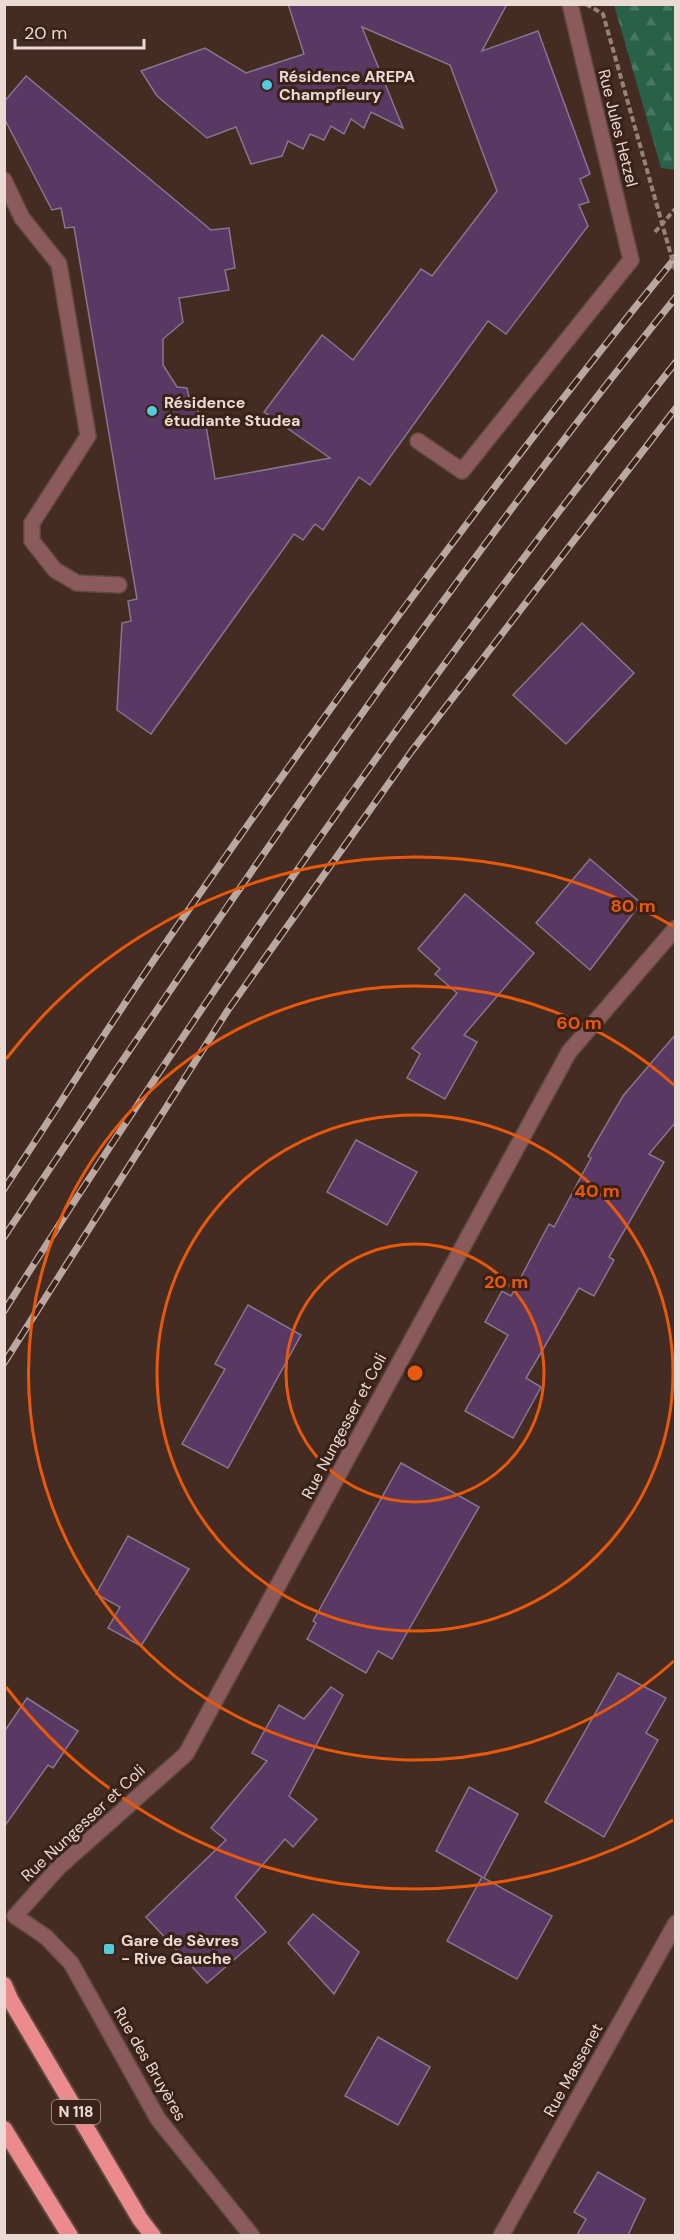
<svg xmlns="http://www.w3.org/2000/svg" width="680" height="2240" viewBox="0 0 680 2240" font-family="'DM Sans',sans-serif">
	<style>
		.forest { fill: url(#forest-firs) }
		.building { fill: #593864; stroke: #87768e; stroke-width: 1.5 }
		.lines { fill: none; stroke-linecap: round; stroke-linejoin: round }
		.service-casing { stroke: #5f483e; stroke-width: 18 }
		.minor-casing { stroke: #5f483e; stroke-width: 18 }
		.tertiary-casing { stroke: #5f483e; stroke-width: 18 }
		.trunk-casing { stroke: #5f483e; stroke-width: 20 }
		.path { stroke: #968279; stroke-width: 4; stroke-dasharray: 6 3; stroke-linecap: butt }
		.service { stroke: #8b5b5c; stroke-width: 15 }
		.minor { stroke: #8b5b5c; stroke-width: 15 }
		.tertiary { stroke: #8b5b5c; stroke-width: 15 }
		.trunk { stroke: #eb8b8e; stroke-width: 16 }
		.rail-casing { stroke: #baa8a0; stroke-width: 7 }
		.rail { stroke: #3a2218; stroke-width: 4.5; stroke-dasharray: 14; stroke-linecap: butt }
		.path-bridge { stroke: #968279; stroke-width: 4; stroke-dasharray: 6 3; stroke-linecap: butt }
		.ring { fill: none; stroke: #e8590c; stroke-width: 3 }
		.poi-dot { fill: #53cbdb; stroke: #3a2218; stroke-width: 2 }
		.labels { text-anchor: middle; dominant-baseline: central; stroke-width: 6; stroke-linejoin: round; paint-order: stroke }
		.shield { fill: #3a2218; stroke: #b5a39b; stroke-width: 1.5 }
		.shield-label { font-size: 15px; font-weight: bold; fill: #eadad3 }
		.poi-label { font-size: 16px; font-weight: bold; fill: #eadad3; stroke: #3a2218; text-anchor: start }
		.street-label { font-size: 16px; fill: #eadad3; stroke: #3a2218 }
		.centre { fill: #e8590c; stroke: #3a2218; stroke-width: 3 }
		.ring-label { font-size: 18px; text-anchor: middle; font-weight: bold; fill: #e8590c; stroke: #3a2218; stroke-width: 6; stroke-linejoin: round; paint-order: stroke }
	</style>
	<defs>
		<pattern id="forest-firs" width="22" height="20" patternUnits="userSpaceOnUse" patternTransform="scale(1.5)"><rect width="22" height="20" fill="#286048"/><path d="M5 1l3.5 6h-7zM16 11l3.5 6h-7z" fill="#477662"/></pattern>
	</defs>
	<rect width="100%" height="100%" fill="#442c22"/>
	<path class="forest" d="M614 5H675V170L661 168Z"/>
	<g class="building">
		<path d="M288 4H507L482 51 538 31 590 174 580 179 589 202 579 205 588 226 506 334 488 321 370 485 359 477 323 530 315 524 303 540 294 534 151 734 117 710 122 623 131 621 128 601 137 599 74 227 65 228 61 208 52 210 4 118V102L26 76 211 230 229 228 235 268 225 270 229 290 179 298 183 322 163 339V365L177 387 187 388 190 402 196 401 200 421 205 420 215 479 330 458 264 412 322 335 353 360 421 269 432 276 497 191 450 65 362 27 403 128 371 112 364 128 351 119 344 134 331 126 324 140 310 134 303 149 288 141 282 156 251 164 236 127 207 138 157 96 141 71 205 48 246 73 304 54Z"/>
		<path d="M582 623 634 673 566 744 513 695Z"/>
		<path d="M590 859 641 903 590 970 536 923Z"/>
		<path d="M465 894 534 953 464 1035 477 1042 445 1099 407 1078 420 1054 412 1048 457 993 435 974 440 969 418 949Z"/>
		<path d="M675 1035V1123L649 1154 664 1162 609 1257 614 1260 594 1296 579 1288 526 1378 541 1387 513 1438 465 1411 508 1335 485 1322 502 1291 511 1296 549 1224 554 1227 591 1158 588 1156 623 1096Z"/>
		<path d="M356 1140 417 1172 387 1225 327 1192Z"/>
		<path d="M248 1305 301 1335 228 1468 182 1444 225 1369 215 1364Z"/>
		<path d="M401 1463 479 1507 392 1659 378 1651 366 1673 307 1639 316 1623 313 1621Z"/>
		<path d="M128 1536 189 1569 141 1646 108 1628 120 1607 96 1594Z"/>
		<path d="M618 1673 666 1698 646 1733 658 1740 604 1837 545 1802Z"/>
		<path d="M331 1687 343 1695 289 1796 317 1819 293 1847 285 1839 235 1897 266 1932 207 1983 146 1917 226 1840 211 1828 267 1761 252 1753 279 1705 304 1719Z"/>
		<path d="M27 1698 78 1731 53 1768 48 1765 4 1827V1732Z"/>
		<path d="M469 1787 518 1814 484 1878 552 1916 517 1979 447 1941 482 1877 436 1851Z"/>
		<path d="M313 1914 359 1952 334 1994 288 1943Z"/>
		<path d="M378 2037 430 2067 398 2125 345 2096Z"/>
		<path d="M598 2172 645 2199 628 2235H577L586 2219 574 2212Z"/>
	</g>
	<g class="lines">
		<g class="service-casing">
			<g id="service">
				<path d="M4 180 22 218 59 264 88 436 32 523V541L55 570 77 583 119 585"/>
				<path d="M418 441 462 471 631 260"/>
			</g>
		</g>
		<g class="minor-casing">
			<g id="minor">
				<path d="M570 4 631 260"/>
				<path d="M15 1916 59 1867 186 1754 569 1052 676 928"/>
				<path d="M501 2236 676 1923"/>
			</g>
		</g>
		<g class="tertiary-casing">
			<path id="tertiary" d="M15 1916 46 1937 71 1963 158 2119 252 2236"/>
		</g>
		<g class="trunk-casing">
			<g id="trunk">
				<path d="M4 1985 10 1999 140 2219 153 2236"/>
				<path d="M4 2129 70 2236"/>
			</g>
		</g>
		<path class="path" d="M655 232 676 208"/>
		<use href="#service" class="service"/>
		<use href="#minor" class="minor"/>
		<use href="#tertiary" class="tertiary"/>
		<use href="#trunk" class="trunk"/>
		<g class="rail-casing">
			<g id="rail">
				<path d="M4 1189C55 1112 104 1033 156 957 320 718 492 482 676 257"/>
				<path d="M4 1237C218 917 434 597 676 297"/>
				<path d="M4 1311C211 985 435 663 676 362"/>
				<path d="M4 1363 228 1010 411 752 676 408"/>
			</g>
		</g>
		<use href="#rail" class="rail"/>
		<path class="path-bridge" d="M586 4 603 14 676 273"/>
	</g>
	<g class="ring">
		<circle cx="415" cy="1373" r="129"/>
		<circle cx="415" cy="1373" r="258"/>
		<path d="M674 1661A387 387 0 1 1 674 1085"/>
		<path d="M673 1820A516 516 0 0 1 6 1687M6 1059A516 516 0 0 1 673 926"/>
	</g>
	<g class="poi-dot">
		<circle cx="267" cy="85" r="6"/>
		<circle cx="152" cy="411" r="6"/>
		<rect x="103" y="1943" width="12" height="12" rx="3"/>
	</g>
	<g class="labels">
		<rect class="shield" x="52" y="2100" width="48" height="24" rx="4.5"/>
		<g class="shield-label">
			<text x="76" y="2112">N 118</text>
		</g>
		<g class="poi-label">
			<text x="279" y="76">Résidence AREPA<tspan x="279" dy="18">Champfleury</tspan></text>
			<text x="164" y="402">Résidence<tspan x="164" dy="18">étudiante Studea</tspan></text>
			<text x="121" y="1940">Gare de Sèvres<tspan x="121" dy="18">- Rive Gauche</tspan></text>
		</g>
		<g class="street-label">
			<text transform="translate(618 128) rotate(76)">Rue Jules Hetzel</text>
			<text transform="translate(344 1426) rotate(-62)">Rue Nungesser et Coli</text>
			<text transform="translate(83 1823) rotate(-43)">Rue Nungesser et Coli</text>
			<text transform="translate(150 2064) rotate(60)">Rue des Bruyères</text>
			<text transform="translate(573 2070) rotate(-61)">Rue Massenet</text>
		</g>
	</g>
	<circle cx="415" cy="1373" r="9" class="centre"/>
	<g class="ring-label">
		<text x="633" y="912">80 m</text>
		<text x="579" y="1029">60 m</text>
		<text x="597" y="1197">40 m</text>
		<text x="506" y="1288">20 m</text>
	</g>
	<rect width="680" height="2240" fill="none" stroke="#eadad3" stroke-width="12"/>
	<path d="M15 39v9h129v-9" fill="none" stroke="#eadad3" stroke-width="3"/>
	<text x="24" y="39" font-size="18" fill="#eadad3" stroke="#3a2218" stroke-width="4.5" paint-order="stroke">20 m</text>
</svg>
